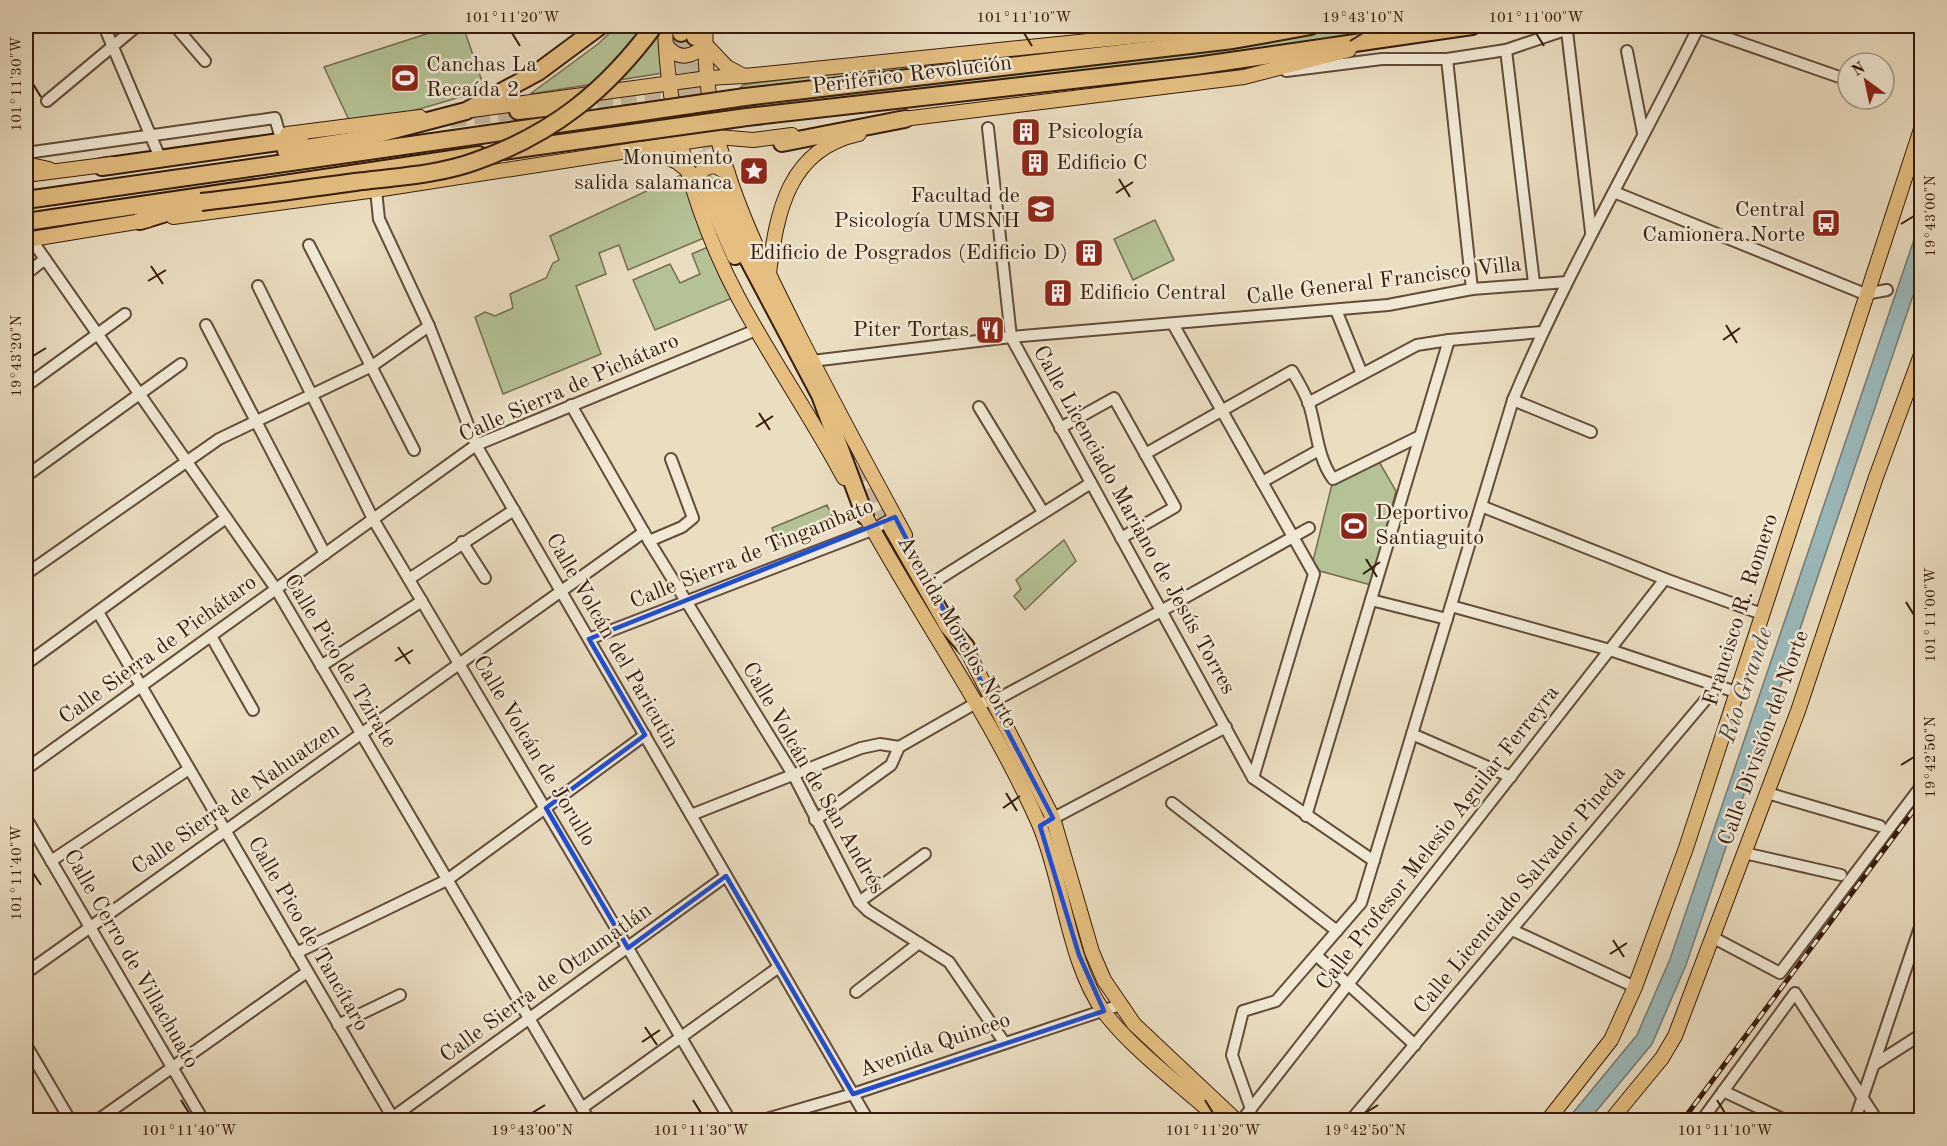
<svg xmlns="http://www.w3.org/2000/svg" width="1947" height="1146" viewBox="0 0 1947 1146" font-family="'Old Standard TT',serif">
	<style>
		.green { fill: #b4c295; stroke: #756e50; stroke-width: 1.5 }
		.water { fill: #9bbabc; stroke: #737a75; stroke-width: 1.5 }
		.lines { fill: none; stroke-linecap: round; stroke-linejoin: round }
		.highway-tunnel { stroke: #c6b69c; stroke-width: 16; stroke-dasharray: 16 8; stroke-linecap: butt }
		.minor-casing { stroke: #634c38; stroke-width: 14 }
		.major-casing { stroke: #361b0b; stroke-width: 16 }
		.highway-casing { stroke: #361b0b; stroke-width: 20 }
		.minor { stroke: #f1e9d6; stroke-width: 10 }
		.major { stroke: #e5be80; stroke-width: 14 }
		.highway { stroke: #e5be80; stroke-width: 16 }
		.rail-casing { stroke: #361b0b; stroke-width: 5 }
		.rail { stroke: #f1e9d6; stroke-width: 3; stroke-dasharray: 9; stroke-linecap: butt }
		.highway-bridge-casing { stroke: #361b0b; stroke-width: 20; stroke-linecap: butt }
		.highway-bridge { stroke: #e5be80; stroke-width: 16 }
		.marked { fill: none; stroke: #1d4ed8; stroke-width: 4.5; stroke-linejoin: round }
		.ticks { fill: none; stroke: #361b0b; stroke-width: 2 }
		.labels { text-anchor: middle; dominant-baseline: central; stroke-width: 5; stroke-linejoin: round; paint-order: stroke }
		.poi-label { font-size: 22px; fill: #361b0b; stroke: #f1e9d6; text-anchor: start }
		.street-label { font-size: 22px; fill: #361b0b; stroke: #f1e9d6 }
		.water-label { font-size: 24px; font-style: italic; fill: #544b40; stroke: #f1e9d6 }
		.neatline { fill: none; stroke: #361b0b; stroke-width: 2 }
		.ticks-label { font-size: 15px; text-anchor: middle; fill: #361b0b }
	</style>
	<rect width="100%" height="100%" fill="#eaddc0"/>
	<filter id="stains"><feTurbulence type="fractalNoise" baseFrequency=".00333" numOctaves="4"/><feColorMatrix values="0 0 0 0 .2 0 0 0 0 .09 0 0 0 0 .02 0 0 0 .5 -.17"/></filter>
	<radialGradient id="worn" r=".72"><stop offset=".6" stop-color="#630" stop-opacity="0"/><stop offset="1" stop-color="#630" stop-opacity=".3"/></radialGradient>
	<g class="green">
		<path d="M451 26H463L485 90 409 112 349 120 324 67Z"/>
		<path d="M617 26H662L663 73 530 94 598 44Z"/>
		<path d="M1338 26H1435L1247 53 736 111 734 105 1160 57Z"/>
		<path d="M1211 34 743 90 740 88 743 85 763 82 1109 43Z"/>
		<path d="M681 175 704 238 628 270 619 245 599 253 606 274 576 286 601 354 503 394 475 317 485 312 495 316 513 308 510 294 546 278 553 263 559 260 550 236Z"/>
		<path d="M1155 220 1174 260 1133 280 1114 239Z"/>
		<path d="M708 247 732 298 655 330 633 280 670 264 680 283 700 274 692 254Z"/>
		<path d="M1378 460 1396 491 1371 585 1320 571 1313 561 1332 484Z"/>
		<path d="M827 505 836 525 780 549 772 528Z"/>
		<path d="M1064 540 1076 561 1025 610 1014 596 1021 589 1016 580Z"/>
	</g>
	<path class="water" d="M1921 219V272L1686 965 1652 1044 1589 1120H1567L1637 1035 1670 959Z"/>
	<g class="lines">
		<g class="highway-tunnel">
			<path d="M681 33 689 114 709 196"/>
			<path d="M695 38 702 112 721 191"/>
			<path d="M573 105 647 96 669 98 683 110"/>
			<path d="M450 120 518 111"/>
			<path d="M844 447 891 526"/>
		</g>
		<g class="minor-casing">
			<g id="minor">
				<path d="M104 26 158 153"/>
				<path d="M175 26 205 61"/>
				<path d="M1693 26 1848 80"/>
				<path d="M26 29 31 26"/>
				<path d="M1567 31 1591 232"/>
				<path d="M1506 50 1534 283"/>
				<path d="M1627 51 1643 133"/>
				<path d="M1447 59 1472 289"/>
				<path d="M1286 71 1382 59H1447L1506 50 1577 26"/>
				<path d="M47 101 137 26"/>
				<path d="M988 128 1011 337 1253 778 1374 861"/>
				<path d="M26 153 275 118 280 135"/>
				<path d="M376 190 379 219 429 326 476 445 868 1120"/>
				<path d="M1614 192 1865 294 1887 290"/>
				<path d="M31 239 276 589 589 1120"/>
				<path d="M309 245 414 450"/>
				<path d="M26 274 45 259"/>
				<path d="M258 286 373 519 730 1120"/>
				<path d="M1336 310 1362 374"/>
				<path d="M1173 324 1314 574 1253 778"/>
				<path d="M206 325 325 554"/>
				<path d="M812 361 1011 337 1388 305 1472 289 1567 282"/>
				<path d="M26 386 125 314"/>
				<path d="M1513 400 1591 432"/>
				<path d="M1308 403 1417 345 1449 340 1542 332"/>
				<path d="M571 405 649 541 794 776 859 902 868 911 949 962 1004 1042"/>
				<path d="M979 407 1043 512"/>
				<path d="M1060 428 1114 398 1175 507 1121 538"/>
				<path d="M1145 454 1292 371C1298 381 1305 393 1309 404 1317 430 1317 457 1333 479L1420 436"/>
				<path d="M26 476 181 364"/>
				<path d="M1262 482 1319 450"/>
				<path d="M1481 506 1665 579 1762 614"/>
				<path d="M649 541 682 527 693 518 671 459"/>
				<path d="M462 542 485 578"/>
				<path d="M26 574 219 439 372 366 429 326"/>
				<path d="M409 579 514 510"/>
				<path d="M931 584 1091 483"/>
				<path d="M1371 600 1447 619"/>
				<path d="M1451 606 1610 650 1736 692"/>
				<path d="M98 612 394 1120"/>
				<path d="M211 636 253 710"/>
				<path d="M589 639 872 530 895 517"/>
				<path d="M26 664 226 518"/>
				<path d="M321 666 422 601"/>
				<path d="M1412 734 1511 777"/>
				<path d="M26 769 476 445 756 330"/>
				<path d="M1767 793 1880 826"/>
				<path d="M1172 803 1337 931"/>
				<path d="M691 815 861 748 880 744 899 747"/>
				<path d="M1306 816 1449 340"/>
				<path d="M26 818 203 1120"/>
				<path d="M815 820 891 765 899 747 976 703 994 701 1161 611 1309 528"/>
				<path d="M1048 821 1226 727"/>
				<path d="M1744 853 1841 875"/>
				<path d="M51 861 189 769"/>
				<path d="M859 902 925 854"/>
				<path d="M1512 930 1635 987"/>
				<path d="M1712 937 1780 973 1922 785"/>
				<path d="M296 953 447 880 645 735"/>
				<path d="M1316 955 1415 1045"/>
				<path d="M26 973 644 532"/>
				<path d="M856 992 919 943"/>
				<path d="M338 1025 400 995"/>
				<path d="M26 1045 70 1120"/>
				<path d="M1875 1064 1922 1034"/>
				<path d="M1723 1091 1785 1120"/>
				<path d="M582 1108 779 967"/>
				<path d="M1251 1109 1232 1055 1243 1011 1276 1001 1361 903 1513 400C1567 271 1638 151 1699 26"/>
				<path d="M98 1120 307 972"/>
				<path d="M389 1120 726 876"/>
				<path d="M763 1120 853 1094 1120 1005"/>
				<path d="M1242 1120 1665 579"/>
				<path d="M1351 1120 1718 685"/>
				<path d="M1702 1120 1795 993 1877 1120"/>
				<path d="M1855 1120 1922 921"/>
			</g>
		</g>
		<g class="major-casing">
			<g id="major">
				<path d="M665 26C667 117 695 216 738 297 771 359 811 416 844 478"/>
				<path d="M706 26C699 136 752 241 800 337 834 404 869 469 905 535"/>
				<path d="M667 46C679 61 692 57 706 45L727 67 742 75"/>
				<path d="M472 110 708 78 744 76 1236 26"/>
				<path d="M895 120 1244 77 1349 50"/>
				<path d="M287 134 420 117"/>
				<path d="M649 149 677 162 691 173"/>
				<path d="M26 164 49 169"/>
				<path d="M26 175 112 164"/>
				<path d="M696 188C698 175 701 167 715 166L728 173"/>
				<path d="M173 217 376 190 718 137 753 140 792 135"/>
				<path d="M26 240 148 220"/>
				<path d="M769 273C777 212 788 149 859 134"/>
				<path d="M861 508C918 614 990 713 1039 824 1063 880 1068 963 1104 1012 1133 1050 1184 1088 1220 1120"/>
				<path d="M961 639 1053 818 1092 952 1104 980 1134 1024 1236 1120"/>
				<path d="M1548 1120 1611 1040 1635 987 1686 848 1922 126"/>
				<path d="M1611 1120 1662 1058 1675 1036 1798 711 1876 477 1922 352"/>
			</g>
		</g>
		<g class="highway-casing">
			<g id="highway">
				<path d="M681 33V26"/>
				<path d="M695 37V26"/>
				<path d="M745 97 1233 40 1311 26"/>
				<path d="M518 111 571 105"/>
				<path d="M747 117 1196 66 1472 26"/>
				<path d="M782 143 905 119"/>
				<path d="M286 151 351 141 466 111 538 72 600 26"/>
				<path d="M504 151 639 132"/>
				<path d="M102 167 300 139"/>
				<path d="M721 191 747 257 820 395 865 516"/>
				<path d="M709 196 735 256"/>
				<path d="M26 200 642 112"/>
				<path d="M140 221 195 204"/>
				<path d="M26 222 479 155"/>
				<path d="M891 526 948 626 966 647"/>
			</g>
		</g>
		<use href="#minor" class="minor"/>
		<use href="#major" class="major"/>
		<use href="#highway" class="highway"/>
		<g class="rail-casing">
			<path id="rail" d="M1683 1120 1922 799"/>
		</g>
		<use href="#rail" class="rail"/>
		<g class="highway-bridge-casing">
			<g id="highway-bridge">
				<path d="M642 112 745 97"/>
				<path d="M639 132 747 117"/>
				<path d="M201 202C253 196 304 189 355 182 395 177 438 175 476 161 553 134 607 90 654 26"/>
			</g>
		</g>
		<use href="#highway-bridge" class="highway-bridge"/>
	</g>
	<path class="marked" d="M895 517 1053 818 1040 826 1079 955 1104 1011 853 1094 726 876 628 948 546 808 645 735 589 639Z"/>
	<path class="ticks" d="M512 33 520 46M1024 33 1032 46M1536 33 1544 46M1350 41 1363 33M33 84 41 97M1119 179 1130 197M1116 193 1133 182M1901 224 1914 216M151 266 163 284M148 281 166 270M1726 325 1737 343M1723 340 1740 328M33 356 46 348M759 413 770 430M756 427 773 416M1366 559 1377 577M1363 574 1380 562M1906 602 1914 615M398 647 410 664M395 661 413 650M1901 765 1914 757M1006 793 1017 811M1003 808 1020 796M33 873 41 885M1613 940 1624 957M1610 954 1627 943M645 1027 657 1045M642 1042 660 1030M181 1100 189 1113M693 1100 701 1113M1205 1100 1213 1113M1717 1100 1725 1113M532 1113 545 1105M1365 1113 1378 1105"/>
	<defs>
		<g id="stadium-square" transform="scale(1.5)"><rect x="-9" y="-9" width="18" height="18" rx="4" fill="#8f2418" stroke="#f1e9d6"/><path d="M0-5a6.5 5 0 1 0 0 10a6.5 5 0 1 0 0-10ZM-3.5-1.8h7v3.6h-7Z" fill="#fff"/></g>
		<g id="building-square" transform="scale(1.5)"><rect x="-9" y="-9" width="18" height="18" rx="4" fill="#8f2418" stroke="#f1e9d6"/><path d="M-4-6H4V6H1V3H-1V6H-4ZM-2.5-4.3h1.7v1.8h-1.7ZM.8-4.3h1.7v1.8H.8ZM-2.5-1h1.7V.8h-1.7ZM.8-1h1.7V.8H.8Z" fill="#fff"/></g>
		<g id="sight-square" transform="scale(1.5)"><rect x="-9" y="-9" width="18" height="18" rx="4" fill="#8f2418" stroke="#f1e9d6"/><path d="M0-6L1.8-2.2L6-1.7L2.9 1.2L3.7 5.4L0 3.3L-3.7 5.4L-2.9 1.2L-6-1.7L-1.8-2.2Z" fill="#fff"/></g>
		<g id="university-square" transform="scale(1.5)"><rect x="-9" y="-9" width="18" height="18" rx="4" fill="#8f2418" stroke="#f1e9d6"/><path d="M0-5L7-2L0 1L-7-2ZM-4 1L0 2.5L4 1V4Q0 6-4 4Z" fill="#fff"/></g>
		<g id="bus-square" transform="scale(1.5)"><rect x="-9" y="-9" width="18" height="18" rx="4" fill="#8f2418" stroke="#f1e9d6"/><path d="M-5-6H5V4H4V6H2V4H-2V6H-4V4H-5ZM-3.5-4V0h7V-4ZM-3.5 1.2v1.5H-2V1.2ZM2 1.2v1.5H3.5V1.2Z" fill="#fff"/></g>
		<g id="restaurant-square" transform="scale(1.5)"><rect x="-9" y="-9" width="18" height="18" rx="4" fill="#8f2418" stroke="#f1e9d6"/><path d="M-5-6h1v4h1v-4h1v4h1v-4h1v5L-1.5 .5V6h-2V.5L-5-1ZM5-6V6H3V1.5H1.5Q1.5-4 5-6Z" fill="#fff"/></g>
	</defs>
	<g fill-rule="evenodd">
		<use href="#stadium-square" x="405" y="78"/>
		<use href="#building-square" x="1026" y="132"/>
		<use href="#building-square" x="1035" y="163"/>
		<use href="#sight-square" x="754" y="171"/>
		<use href="#university-square" x="1041" y="209"/>
		<use href="#bus-square" x="1826" y="223"/>
		<use href="#building-square" x="1089" y="253"/>
		<use href="#building-square" x="1058" y="293"/>
		<use href="#restaurant-square" x="990" y="330"/>
		<use href="#stadium-square" x="1354" y="526"/>
	</g>
	<g class="labels">
		<g class="poi-label">
			<text x="426" y="65">Canchas La<tspan x="426" dy="25">Recaída 2</tspan></text>
			<text x="1047" y="132">Psicología</text>
			<text x="733" y="158" text-anchor="end">Monumento<tspan x="733" dy="25">salida salamanca</tspan></text>
			<text x="1056" y="163">Edificio C</text>
			<text x="1020" y="196" text-anchor="end">Facultad de<tspan x="1020" dy="25">Psicología UMSNH</tspan></text>
			<text x="1805" y="210" text-anchor="end">Central<tspan x="1805" dy="25">Camionera Norte</tspan></text>
			<text x="1068" y="253" text-anchor="end">Edificio de Posgrados (Edificio D)</text>
			<text x="1079" y="293">Edificio Central</text>
			<text x="969" y="330" text-anchor="end">Piter Tortas</text>
			<text x="1375" y="513">Deportivo<tspan x="1375" dy="25">Santiaguito</tspan></text>
		</g>
		<g class="street-label">
			<text transform="translate(912 75) rotate(-7)">Periférico Revolución</text>
			<text transform="translate(1384 281) rotate(-7)">Calle General Francisco Villa</text>
			<text transform="translate(569 388) rotate(-24)">Calle Sierra de Pichátaro</text>
			<text transform="translate(1134 520) rotate(61)">Calle Licenciado Mariano de Jesús Torres</text>
			<text transform="translate(752 554) rotate(-22)">Calle Sierra de Tingambato</text>
			<text transform="translate(1741 610) rotate(-72)">Francisco R. Romero</text>
			<text transform="translate(957 632) rotate(60)">Avenida Morelos Norte</text>
			<text transform="translate(612 641) rotate(60)">Calle Volcán del Paricutin</text>
			<text transform="translate(158 650) rotate(-36)">Calle Sierra de Pichátaro</text>
			<text transform="translate(340 661) rotate(59)">Calle Pico de Tzirate</text>
			<text transform="translate(1764 738) rotate(-70)">Calle División del Norte</text>
			<text transform="translate(534 751) rotate(59)">Calle Volcán de Jorullo</text>
			<text transform="translate(813 778) rotate(60)">Calle Volcán de San Andrés</text>
			<text transform="translate(236 799) rotate(-35)">Calle Sierra de Nahuatzen</text>
			<text transform="translate(1438 838) rotate(-52)">Calle Profesor Melesio Aguilar Ferreyra</text>
			<text transform="translate(1520 890) rotate(-50)">Calle Licenciado Salvador Pineda</text>
			<text transform="translate(308 934) rotate(60)">Calle Pico de Tancítaro</text>
			<text transform="translate(131 959) rotate(60)">Calle Cerro de Villachuato</text>
			<text transform="translate(546 983) rotate(-36)">Calle Sierra de Otzumatlán</text>
			<text transform="translate(935 1045) rotate(-19)">Avenida Quinceo</text>
		</g>
		<g class="water-label">
			<text transform="translate(1747 685) rotate(-71)">Río Grande</text>
		</g>
	</g>
	<rect width="1947" height="1146" fill="none" stroke="#eaddc0" stroke-width="66"/>
	<g transform="translate(1866 81) rotate(327)"><circle r="28" fill="#f1e9d6" stroke="#a69785" stroke-width="1.5"/>
	<path d="M0-4.5L10 22L0 15L-10 22Z" fill="#8f2418"/>
	<text y="-9" font-size="16" font-weight="bold" text-anchor="middle" fill="#361b0b">N</text>
	</g>
	<rect x="33" y="33" width="1881" height="1080" class="neatline"/>
	<g class="ticks-label">
		<text x="512" y="22">101°11'20"W</text>
		<text x="1024" y="22">101°11'10"W</text>
		<text x="1363" y="22">19°43'10"N</text>
		<text x="1536" y="22">101°11'00"W</text>
		<text transform="translate(16 84) rotate(-90)" y="5">101°11'30"W</text>
		<text transform="translate(1930 216) rotate(-90)" y="5">19°43'00"N</text>
		<text transform="translate(16 356) rotate(-90)" y="5">19°43'20"N</text>
		<text transform="translate(1930 615) rotate(-90)" y="5">101°11'00"W</text>
		<text transform="translate(1930 757) rotate(-90)" y="5">19°42'50"N</text>
		<text transform="translate(16 873) rotate(-90)" y="5">101°11'40"W</text>
		<text x="189" y="1135">101°11'40"W</text>
		<text x="532" y="1135">19°43'00"N</text>
		<text x="701" y="1135">101°11'30"W</text>
		<text x="1213" y="1135">101°11'20"W</text>
		<text x="1365" y="1135">19°42'50"N</text>
		<text x="1725" y="1135">101°11'10"W</text>
	</g>
	<rect width="100%" height="100%" filter="url(#stains)"/>
	<rect width="100%" height="100%" fill="url(#worn)"/>
</svg>
